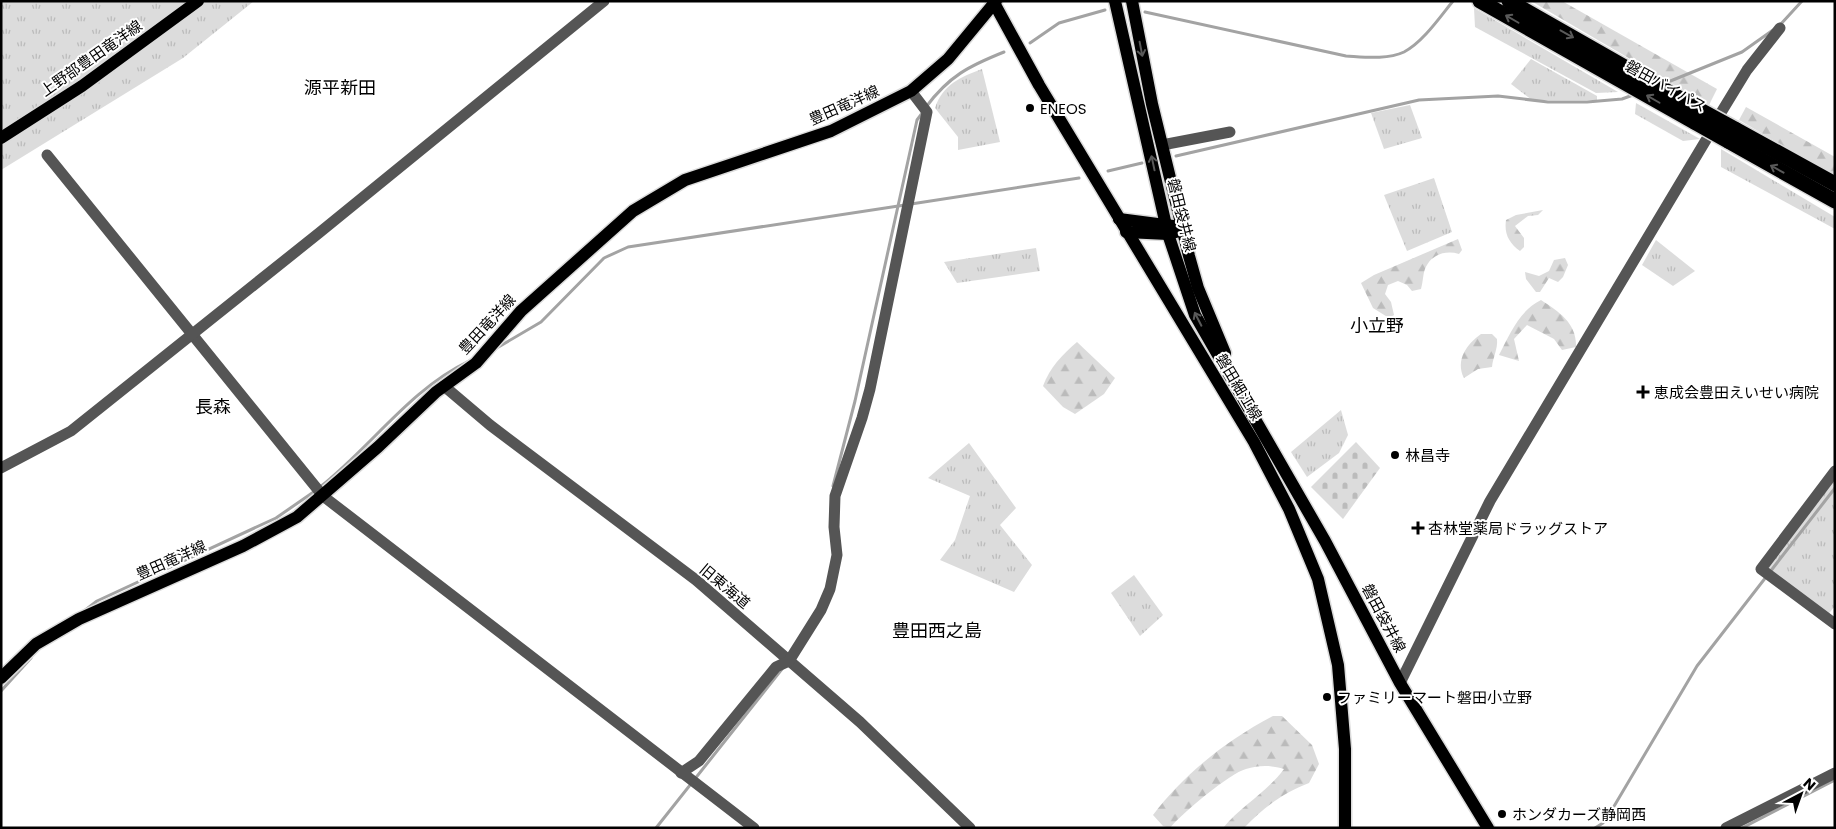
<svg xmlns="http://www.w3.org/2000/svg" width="1836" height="829" viewBox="0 0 1836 829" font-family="Poppins,'Noto Sans JP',sans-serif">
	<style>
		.grass { fill: url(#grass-tufts) }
		.forest { fill: url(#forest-firs) }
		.cemetery { fill: url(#cemetery-stones) }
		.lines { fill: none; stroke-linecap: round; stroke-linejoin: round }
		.stream { stroke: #a3a3a3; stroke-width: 3 }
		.major-casing { stroke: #dbdbdb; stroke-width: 15 }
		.highway-casing { stroke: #dbdbdb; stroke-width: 18 }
		.minor { stroke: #555; stroke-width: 11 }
		.major { stroke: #000; stroke-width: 12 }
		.highway { stroke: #000; stroke-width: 15 }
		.highway-bridge-casing { stroke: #dbdbdb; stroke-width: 18; stroke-linecap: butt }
		.highway-bridge { stroke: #000; stroke-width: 15 }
		.oneway { stroke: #595959 }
		.poi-dot { fill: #000; stroke: #fff; stroke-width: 2 }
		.labels { text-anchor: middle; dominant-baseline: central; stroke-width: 4; stroke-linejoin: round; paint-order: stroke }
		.street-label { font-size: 15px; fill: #000; stroke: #fff }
		.poi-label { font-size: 15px; fill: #000; stroke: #fff; text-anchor: start }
		.quarter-label { font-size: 18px; fill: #000; stroke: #fff }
	</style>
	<defs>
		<pattern id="grass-tufts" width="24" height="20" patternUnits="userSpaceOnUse" patternTransform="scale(1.25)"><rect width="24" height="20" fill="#dcdcdc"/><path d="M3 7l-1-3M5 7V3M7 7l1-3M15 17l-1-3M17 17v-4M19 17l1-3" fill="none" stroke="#bbb"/></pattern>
		<pattern id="forest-firs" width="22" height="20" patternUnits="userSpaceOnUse" patternTransform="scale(1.25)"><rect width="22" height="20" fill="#dcdcdc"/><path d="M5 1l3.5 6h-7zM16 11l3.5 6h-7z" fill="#bbb"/></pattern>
		<pattern id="cemetery-stones" width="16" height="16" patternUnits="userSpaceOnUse" patternTransform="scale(1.25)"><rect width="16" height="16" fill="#dcdcdc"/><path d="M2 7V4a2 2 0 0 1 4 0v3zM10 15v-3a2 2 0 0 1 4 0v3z" fill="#bbb"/></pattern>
	</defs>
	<rect width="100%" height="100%" fill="#fff"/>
	<g class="grass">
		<path d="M1 1H254L183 58 1 170Z"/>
		<path d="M1474 8 1618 92 1596 93 1475 27Z"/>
		<path d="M1531 59 1597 96V100H1532L1511 84Z"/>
		<path d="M982 69 1000 142 958 150V137L935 108C943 84 961 77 982 69Z"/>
		<path d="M1636 103 1700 139 1683 141 1635 114Z"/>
		<path d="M1410 105 1422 138 1384 149 1371 113Z"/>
		<path d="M1721 149 1835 217V229L1721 167Z"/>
		<path d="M1434 178 1452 232 1407 251 1384 195Z"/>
		<path d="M1656 240 1695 271 1673 286 1642 265Z"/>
		<path d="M1036 248 1040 271 957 283 944 262Z"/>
		<path d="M1341 410 1348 435 1339 453 1307 477 1291 452Z"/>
		<path d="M969 443 1016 508 1000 525 1032 565 1014 592 940 560 955 540 970 496 928 478Z"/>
		<path d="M1835 471V606L1826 617 1761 569Z"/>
		<path d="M1134 575 1163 615 1140 636 1111 593Z"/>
	</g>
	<g class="forest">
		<path d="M1531 1H1562L1717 89 1709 105Z"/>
		<path d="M1746 107 1835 157V176L1739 120Z"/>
		<path d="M1543 210 1538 215 1528 216 1515 226 1524 238V247L1520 251C1509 243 1504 234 1506 220L1516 215Z"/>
		<path d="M1458 239 1462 250 1459 254C1446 250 1431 254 1425 269 1423 274 1423 282 1421 289L1412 291 1407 285 1398 281 1388 285 1385 294 1391 302 1394 315 1389 318 1373 308 1361 283 1374 275Z"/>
		<path d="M1565 258 1568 265 1563 277 1558 282 1549 278 1540 292H1536L1526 279 1525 272 1539 276 1549 271 1554 260Z"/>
		<path d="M1541 300C1559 312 1577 323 1576 347L1562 350 1554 339 1527 325 1514 339 1519 361 1499 355C1510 334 1519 311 1541 300Z"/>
		<path d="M1481 334H1492L1497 339C1498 349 1493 357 1492 367L1478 369 1464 378C1455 360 1467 344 1481 334Z"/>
		<path d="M1077 342 1115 378 1104 394 1075 414 1063 407 1043 386C1050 367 1062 355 1077 342Z"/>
		<path d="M1273 716H1282L1312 745 1319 764 1309 783C1283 793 1264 807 1244 828H1223C1241 806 1267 792 1284 769 1271 765 1259 765 1246 769 1230 773 1181 814 1170 828L1163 826 1153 815C1184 774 1227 740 1273 716Z"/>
	</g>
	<path class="cemetery" d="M1356 442 1380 468 1343 519 1311 487Z"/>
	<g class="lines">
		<g class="stream">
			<path d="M1145 12 1346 56C1364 57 1387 60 1404 52 1423 42 1440 17 1453 1"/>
			<path d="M1780 25 1802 1"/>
			<path d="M1030 43 1059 23 1105 10"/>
			<path d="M1663 84 1742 52 1773 30"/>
			<path d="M926 107C949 76 969 66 1004 52"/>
			<path d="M1176 156 1419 100 1498 96 1548 102H1587L1622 99 1633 95"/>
			<path d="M1108 171 1142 163"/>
			<path d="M911 204 1079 178"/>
			<path d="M495 349 541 322 604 258 628 247 905 205"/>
			<path d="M833 486 855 401 917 120 923 112"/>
			<path d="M320 487C371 447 410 389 469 361"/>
			<path d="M84 611 97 601 276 518 315 491"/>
			<path d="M1 691 31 658"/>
			<path d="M656 828 782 669"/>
			<path d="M1595 828 1603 823 1613 808 1697 666 1835 488"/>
			<path d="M1742 828 1835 780"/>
		</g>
		<g class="major-casing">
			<g id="major">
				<path d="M993 1 1039 85 1254 442 1289 509 1318 579 1338 665 1345 749V828"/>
				<path d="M1115 1 1168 234 1195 315 1325 541 1400 683 1488 828"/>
				<path d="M1132 1 1152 104 1189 256 1198 288 1225 353"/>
				<path d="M1 138 82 86 198 1"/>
				<path d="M1119 219 1173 226"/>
				<path d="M1126 232 1168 234 1176 232"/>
				<path d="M1 678 36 644 79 619 243 546 297 517 378 447 436 392 476 363 521 311 633 211 685 180 831 131 911 91 948 59 996 1"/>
			</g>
		</g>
		<g class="highway-casing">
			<g id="highway">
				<path d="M1480 1 1696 123"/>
				<path d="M1509 1 1702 111"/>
				<path d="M1735 129 1835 184"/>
				<path d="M1728 141 1835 201"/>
			</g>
		</g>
		<g class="minor">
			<path d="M1722 111 1747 70 1780 28"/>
			<path d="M1162 145 1230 132"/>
			<path d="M47 155 323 496 754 828"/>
			<path d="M444 386 490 425 696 580 860 722 970 828"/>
			<path d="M1 468 71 431 319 233 604 1"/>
			<path d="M1835 471 1761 569 1835 624"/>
			<path d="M1400 683 1490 501 1706 140"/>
			<path d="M681 773 699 761 776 667 789 661 821 610 830 589 837 555 834 527 835 496 862 418 870 389 927 112 911 91"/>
			<path d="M1726 828 1835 773"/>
		</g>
		<use href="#major" class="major"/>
		<use href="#highway" class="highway"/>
		<g class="highway-bridge-casing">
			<g id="highway-bridge">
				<path d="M1702 111 1735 129"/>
				<path d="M1696 123 1728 141"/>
			</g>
		</g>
		<use href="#highway-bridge" class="highway-bridge"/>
	</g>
	<defs><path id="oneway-shaft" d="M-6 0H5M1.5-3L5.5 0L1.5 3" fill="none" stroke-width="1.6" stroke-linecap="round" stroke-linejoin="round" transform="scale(1.25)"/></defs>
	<g class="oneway">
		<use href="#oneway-shaft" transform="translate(1512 19) rotate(-150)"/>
		<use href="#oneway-shaft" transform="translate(1567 34) rotate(29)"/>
		<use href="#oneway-shaft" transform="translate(1141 49) rotate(79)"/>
		<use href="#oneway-shaft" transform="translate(1653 99) rotate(-150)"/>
		<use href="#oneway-shaft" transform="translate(1153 163) rotate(-102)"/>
		<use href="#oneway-shaft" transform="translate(1777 169) rotate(-151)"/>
		<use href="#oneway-shaft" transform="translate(1198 319) rotate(-117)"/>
	</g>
	<g class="poi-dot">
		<circle cx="1030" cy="108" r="5"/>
		<path d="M1640.5 384.5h5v5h5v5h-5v5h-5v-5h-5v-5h5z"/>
		<circle cx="1395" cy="455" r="5"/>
		<path d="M1415.5 520.5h5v5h5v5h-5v5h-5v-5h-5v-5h5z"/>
		<circle cx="1327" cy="697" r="5"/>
		<circle cx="1502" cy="814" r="5"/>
	</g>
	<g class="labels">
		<g class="street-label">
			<text transform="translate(91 58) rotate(-35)">上野部豊田竜洋線</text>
			<text transform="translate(1666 86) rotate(29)">磐田バイパス</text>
			<text transform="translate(844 105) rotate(-24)">豊田竜洋線</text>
			<text transform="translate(1182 215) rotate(76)">磐田袋井線</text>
			<text transform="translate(487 324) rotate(-47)">豊田竜洋線</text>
			<text transform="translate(1239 387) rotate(59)">磐田細江線</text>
			<text transform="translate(171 560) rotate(-24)">豊田竜洋線</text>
			<text transform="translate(725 586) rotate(40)">旧東海道</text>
			<text transform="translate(1384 618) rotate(62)">磐田袋井線</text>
		</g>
		<g class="poi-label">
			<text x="1040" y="108">ENEOS</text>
			<text x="1654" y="392">恵成会豊田えいせい病院</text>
			<text x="1405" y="455">林昌寺</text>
			<text x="1428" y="528">杏林堂薬局ドラッグストア</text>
			<text x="1337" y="697">ファミリーマート磐田小立野</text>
			<text x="1512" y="814">ホンダカーズ静岡西</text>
		</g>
		<g class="quarter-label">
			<text x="340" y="87">源平新田</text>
			<text x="1377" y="325">小立野</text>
			<text x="213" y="406">長森</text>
			<text x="937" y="630">豊田西之島</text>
		</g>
	</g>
	<rect width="1836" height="829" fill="none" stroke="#000000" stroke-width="5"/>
	<g transform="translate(1801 794) rotate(41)" stroke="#ffffff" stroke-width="4" paint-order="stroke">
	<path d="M0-4L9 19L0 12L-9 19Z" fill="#000000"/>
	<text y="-8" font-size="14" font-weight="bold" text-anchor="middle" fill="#000000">N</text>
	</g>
</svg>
